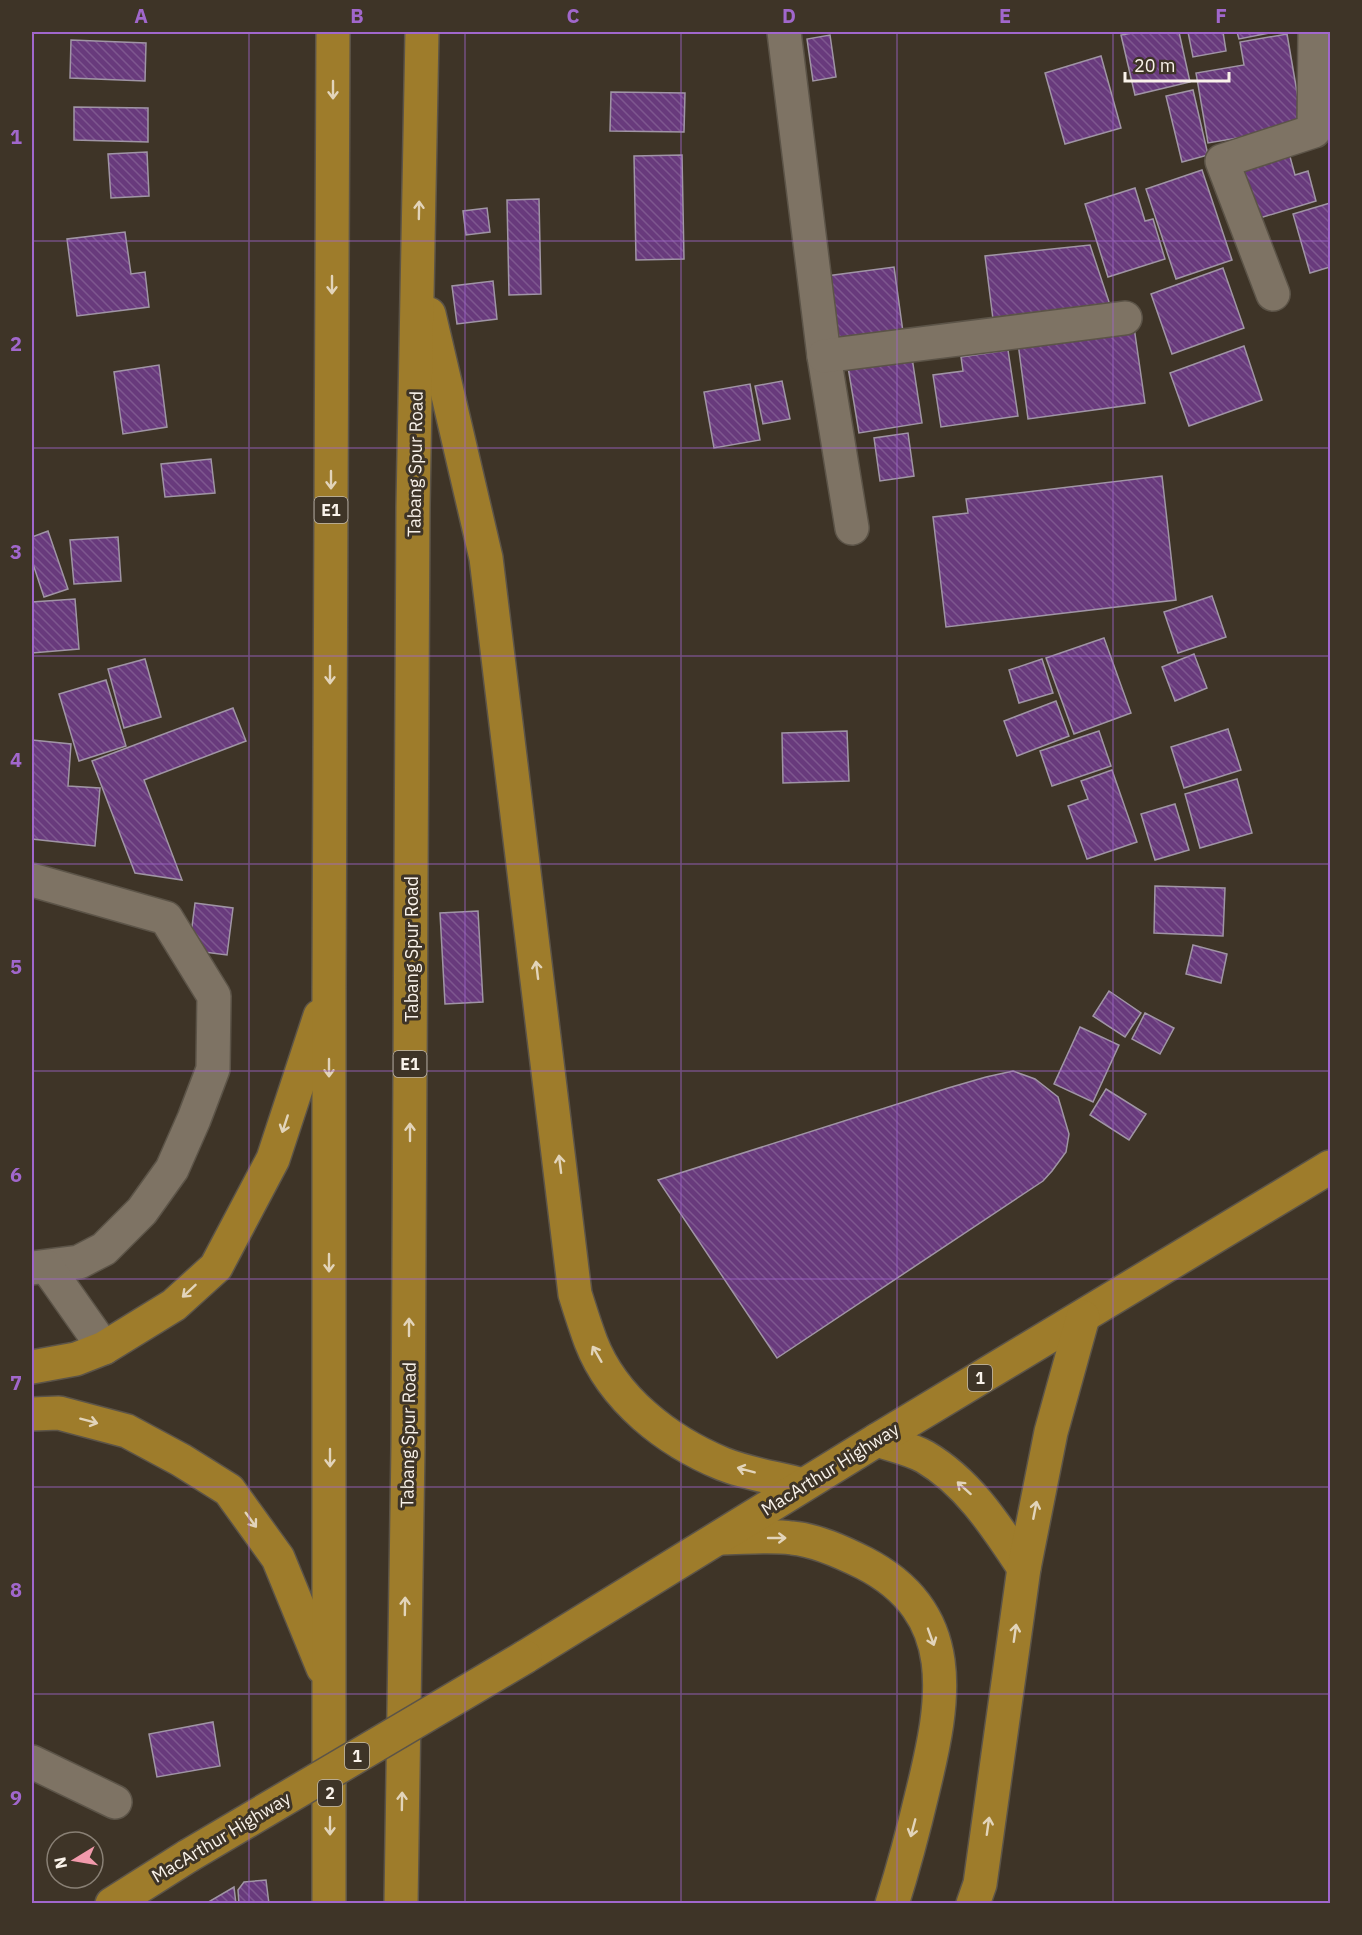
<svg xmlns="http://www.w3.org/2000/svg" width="1362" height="1935" viewBox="0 0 1362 1935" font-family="'IBM Plex Sans',sans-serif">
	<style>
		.building { fill: url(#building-back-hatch); stroke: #a095a5; stroke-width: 1.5 }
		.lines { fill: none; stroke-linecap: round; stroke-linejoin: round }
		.minor-casing { stroke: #5c5448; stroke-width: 36 }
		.highway-casing { stroke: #5c5448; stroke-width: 36 }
		.minor { stroke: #7e7364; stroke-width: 33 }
		.highway { stroke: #9e7c2b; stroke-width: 33 }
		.highway-bridge-casing { stroke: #5c5448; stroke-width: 36; stroke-linecap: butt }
		.highway-bridge { stroke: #9e7c2b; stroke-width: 33 }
		.oneway { stroke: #e2d4ba }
		.grid { fill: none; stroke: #a167cc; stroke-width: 1.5; stroke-opacity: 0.55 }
		.labels { text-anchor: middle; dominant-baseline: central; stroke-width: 6; stroke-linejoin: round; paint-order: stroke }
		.shield { fill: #3e3427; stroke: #c1b9b0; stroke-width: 1.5 }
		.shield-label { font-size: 16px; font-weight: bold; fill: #f9f2ea }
		.street-label { font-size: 18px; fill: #f9f2ea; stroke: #3e3427 }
		.neatline { fill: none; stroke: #a167cc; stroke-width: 2 }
		.grid-label { font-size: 20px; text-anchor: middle; font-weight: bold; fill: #a167cc }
	</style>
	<defs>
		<pattern id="building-back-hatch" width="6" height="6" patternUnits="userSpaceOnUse" patternTransform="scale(1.5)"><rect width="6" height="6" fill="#683a7c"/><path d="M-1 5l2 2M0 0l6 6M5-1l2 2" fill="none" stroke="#7e578f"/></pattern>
	</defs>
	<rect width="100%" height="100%" fill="#3e3427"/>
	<g class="building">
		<path d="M1138 32H1179L1190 82 1135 95 1121 35Z"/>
		<path d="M1188 32H1223L1226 51 1193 57Z"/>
		<path d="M1237 32H1275L1239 39Z"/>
		<path d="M1287 34 1303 127 1208 143 1196 73 1244 65 1240 42Z"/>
		<path d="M830 35 836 77 813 81 807 39Z"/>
		<path d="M71 40 146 43 145 81 70 78Z"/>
		<path d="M1101 56 1121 128 1065 144 1045 73Z"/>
		<path d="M1193 90 1208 155 1182 162 1166 96Z"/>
		<path d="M611 92 685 93 684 132 610 131Z"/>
		<path d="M74 107 148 108V142L74 140Z"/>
		<path d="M147 152 149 196 111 198 108 154Z"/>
		<path d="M1289 153 1295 175 1308 171 1316 201 1250 221 1235 170Z"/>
		<path d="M682 155 684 259 636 260 634 156Z"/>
		<path d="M1202 170 1232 260 1176 279 1146 189Z"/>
		<path d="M1135 188 1145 221 1153 219 1165 259 1108 277 1085 204Z"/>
		<path d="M539 199 541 294 509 295 507 200Z"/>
		<path d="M1330 203V267L1310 273 1293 214Z"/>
		<path d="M487 208 490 232 466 235 463 211Z"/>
		<path d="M125 232 131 274 145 272 149 307 77 316 67 239Z"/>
		<path d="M1090 245 1113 314 994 327 985 256Z"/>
		<path d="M894 267 903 332 829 342 819 277Z"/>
		<path d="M1223 268 1244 328 1172 354 1151 294Z"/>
		<path d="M493 281 497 319 457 324 452 286Z"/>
		<path d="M1134 327 1145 403 1028 419 1018 343Z"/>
		<path d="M1244 346 1262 400 1189 426 1170 373Z"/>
		<path d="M1008 350 1018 416 941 427 933 375 963 371 961 357Z"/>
		<path d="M911 351 922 423 859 433 847 361Z"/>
		<path d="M159 365 167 427 123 434 114 372Z"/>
		<path d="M782 381 790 419 763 424 755 386Z"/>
		<path d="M750 384 760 440 714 448 704 392Z"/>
		<path d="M908 433 914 476 880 481 874 438Z"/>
		<path d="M211 459 215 493 165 497 161 464Z"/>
		<path d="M1162 476 1176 600 946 627 933 517 968 513 966 499Z"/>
		<path d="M48 531 68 589 44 597 32 561V537Z"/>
		<path d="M118 537 121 581 74 584 70 540Z"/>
		<path d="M1212 596 1226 637 1178 653 1164 612Z"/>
		<path d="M75 599 79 649 32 653V602Z"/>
		<path d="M1104 638 1131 713 1074 734 1046 658Z"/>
		<path d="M1194 654 1207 688 1175 701 1162 667Z"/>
		<path d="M145 659 161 717 124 728 108 669Z"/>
		<path d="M1042 659 1053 693 1019 703 1009 670Z"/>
		<path d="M106 680 126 746 79 761 59 694Z"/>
		<path d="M1056 701 1069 736 1017 756 1004 721Z"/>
		<path d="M233 708 246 741 144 780 182 880 135 873 92 761Z"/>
		<path d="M1228 729 1241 770 1184 788 1171 747Z"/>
		<path d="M847 731 849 781 783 783 782 733Z"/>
		<path d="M1099 731 1111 766 1052 786 1040 751Z"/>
		<path d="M32 740 71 744 68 786 100 788 95 846 32 839Z"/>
		<path d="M1112 770 1137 842 1087 859 1068 806 1088 799 1081 781Z"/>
		<path d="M1237 779 1252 833 1200 848 1185 794Z"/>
		<path d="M1175 804 1189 850 1155 860 1141 814Z"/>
		<path d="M1155 886 1225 888 1223 936 1154 933Z"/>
		<path d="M195 903 233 908 227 955 189 950Z"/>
		<path d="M478 911 483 1002 445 1004 440 913Z"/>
		<path d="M1193 945 1227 954 1221 983 1186 974Z"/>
		<path d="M1109 991 1141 1013 1125 1037 1093 1016Z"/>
		<path d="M1145 1013 1174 1028 1160 1054 1132 1039Z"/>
		<path d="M1080 1027 1119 1045 1093 1102 1054 1084Z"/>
		<path d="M1013 1071 1035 1079 1058 1097 1069 1134 1066 1152 1052 1171 1043 1181 777 1358 658 1180 948 1088 986 1077Z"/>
		<path d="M1106 1089 1146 1114 1129 1140 1090 1115Z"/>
		<path d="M213 1722 220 1766 157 1777 149 1734Z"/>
		<path d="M266 1880 269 1904H239L238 1890 244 1882Z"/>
		<path d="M234 1887 236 1904H205Z"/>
	</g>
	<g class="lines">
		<g class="minor-casing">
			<g id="minor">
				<path d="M784 32 824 356 852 528"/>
				<path d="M1273 294 1222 161 1314 131 1315 32"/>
				<path d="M824 356 1125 318"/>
				<path d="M32 880 166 918 214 996 213 1069 194 1119 172 1169 142 1211 104 1249 79 1262 32 1268"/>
				<path d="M47 1267 104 1348"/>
				<path d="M32 1762 115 1802"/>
			</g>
		</g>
		<g class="highway-casing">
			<g id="highway">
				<path d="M429 314 486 558 575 1294C580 1310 585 1326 591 1342 613 1399 667 1441 723 1464 748 1474 777 1478 803 1485"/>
				<path d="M32 1367 76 1359 104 1348 174 1305 216 1267 273 1159 320 1016"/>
				<path d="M32 1414 59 1413 127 1431 181 1460 229 1490 278 1558 323 1668"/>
				<path d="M877 1440C892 1445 911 1449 925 1457 969 1483 996 1526 1024 1568"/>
				<path d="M719 1538C743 1538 768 1535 792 1538 816 1540 842 1552 864 1563 961 1613 945 1700 923 1790 914 1828 904 1866 892 1904"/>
				<path d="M525 1657 877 1440 1330 1167"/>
				<path d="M112 1904 188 1856"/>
				<path d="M329 1904V989L333 32"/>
				<path d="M401 1904 408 1447 413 506 422 32"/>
				<path d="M973 1904 980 1884 1024 1568 1051 1432 1083 1317"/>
			</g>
		</g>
		<use href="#minor" class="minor"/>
		<use href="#highway" class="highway"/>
		<g class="highway-bridge-casing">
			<path id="highway-bridge" d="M188 1856 525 1657"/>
		</g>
		<use href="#highway-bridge" class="highway-bridge"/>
	</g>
	<defs><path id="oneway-shaft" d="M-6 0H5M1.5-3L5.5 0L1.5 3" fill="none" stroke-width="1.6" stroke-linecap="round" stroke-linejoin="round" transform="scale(1.5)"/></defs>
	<g class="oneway">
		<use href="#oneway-shaft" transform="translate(333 90) rotate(90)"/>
		<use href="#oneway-shaft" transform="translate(419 210) rotate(-89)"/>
		<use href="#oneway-shaft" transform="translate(332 285) rotate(90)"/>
		<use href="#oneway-shaft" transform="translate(331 480) rotate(90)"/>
		<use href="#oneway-shaft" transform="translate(330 675) rotate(90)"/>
		<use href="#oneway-shaft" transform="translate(537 970) rotate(-97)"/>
		<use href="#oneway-shaft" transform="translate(329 1068) rotate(90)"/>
		<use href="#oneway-shaft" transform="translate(285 1124) rotate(108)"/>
		<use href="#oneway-shaft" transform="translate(410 1132) rotate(-90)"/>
		<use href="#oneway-shaft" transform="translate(560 1164) rotate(-97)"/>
		<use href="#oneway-shaft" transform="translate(329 1263) rotate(90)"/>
		<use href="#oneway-shaft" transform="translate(189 1291) rotate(137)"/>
		<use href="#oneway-shaft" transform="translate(409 1327) rotate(-90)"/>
		<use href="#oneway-shaft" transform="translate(597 1354) rotate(-120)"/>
		<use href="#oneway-shaft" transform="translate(89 1421) rotate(15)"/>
		<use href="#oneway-shaft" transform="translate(330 1458) rotate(90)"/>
		<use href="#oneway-shaft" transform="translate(746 1470) rotate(-165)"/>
		<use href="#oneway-shaft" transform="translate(964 1488) rotate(-138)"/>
		<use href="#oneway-shaft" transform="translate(1035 1510) rotate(-79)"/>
		<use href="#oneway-shaft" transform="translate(251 1520) rotate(54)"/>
		<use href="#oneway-shaft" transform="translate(777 1538)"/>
		<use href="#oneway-shaft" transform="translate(405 1606) rotate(-89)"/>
		<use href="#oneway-shaft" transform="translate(1015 1633) rotate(-82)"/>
		<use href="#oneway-shaft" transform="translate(931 1637) rotate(70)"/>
		<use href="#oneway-shaft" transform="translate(402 1801) rotate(-89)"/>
		<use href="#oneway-shaft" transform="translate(330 1826) rotate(90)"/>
		<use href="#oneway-shaft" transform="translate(988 1826) rotate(-82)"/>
		<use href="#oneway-shaft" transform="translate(913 1828) rotate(105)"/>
	</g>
	<path class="grid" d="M249 32V1904M465 32V1904M681 32V1904M897 32V1904M1113 32V1904M32 241H1330M32 448H1330M32 656H1330M32 864H1330M32 1071H1330M32 1279H1330M32 1487H1330M32 1694H1330"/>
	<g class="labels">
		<g class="shield">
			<rect x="314.5" y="497" width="33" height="26" rx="4.5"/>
			<rect x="393.5" y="1051" width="33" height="26" rx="4.5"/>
			<rect x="968" y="1365" width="24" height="26" rx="4.5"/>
			<rect x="345" y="1743" width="24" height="26" rx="4.5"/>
			<rect x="318" y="1780" width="24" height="26" rx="4.5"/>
		</g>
		<g class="shield-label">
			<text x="331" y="510">E1</text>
			<text x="410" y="1064">E1</text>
			<text x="980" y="1378">1</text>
			<text x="357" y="1756">1</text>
			<text x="330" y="1793">2</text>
		</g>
		<g class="street-label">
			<text transform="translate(415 464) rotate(-89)">Tabang Spur Road</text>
			<text transform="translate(411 949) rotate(-90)">Tabang Spur Road</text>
			<text transform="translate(408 1435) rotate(-89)">Tabang Spur Road</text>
			<text transform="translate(830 1469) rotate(-32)">MacArthur Highway</text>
			<text transform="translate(221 1837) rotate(-31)">MacArthur Highway</text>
		</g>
	</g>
	<rect width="1362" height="1935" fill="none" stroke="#3e3427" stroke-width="66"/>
	<g transform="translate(75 1860) rotate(259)"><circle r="28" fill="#3e3427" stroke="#898075" stroke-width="1.5"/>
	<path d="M0-4.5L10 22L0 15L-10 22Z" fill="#f29aac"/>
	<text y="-9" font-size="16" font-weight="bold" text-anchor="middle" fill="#f9f2ea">N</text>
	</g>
	<path d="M1125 72v9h104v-9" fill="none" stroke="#f9f2ea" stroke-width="3"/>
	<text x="1134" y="72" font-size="18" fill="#f9f2ea" stroke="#3e3427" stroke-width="4.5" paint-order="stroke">20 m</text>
	<rect x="33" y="33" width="1296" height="1869" class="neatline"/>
	<g class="grid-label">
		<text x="141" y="23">A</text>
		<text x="357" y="23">B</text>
		<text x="573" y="23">C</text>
		<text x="789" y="23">D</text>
		<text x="1005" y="23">E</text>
		<text x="1221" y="23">F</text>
		<text x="16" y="144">1</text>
		<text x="16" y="351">2</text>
		<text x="16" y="559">3</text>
		<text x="16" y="767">4</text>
		<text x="16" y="974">5</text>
		<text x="16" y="1182">6</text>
		<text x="16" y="1390">7</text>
		<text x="16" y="1597">8</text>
		<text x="16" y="1805">9</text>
	</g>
</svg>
